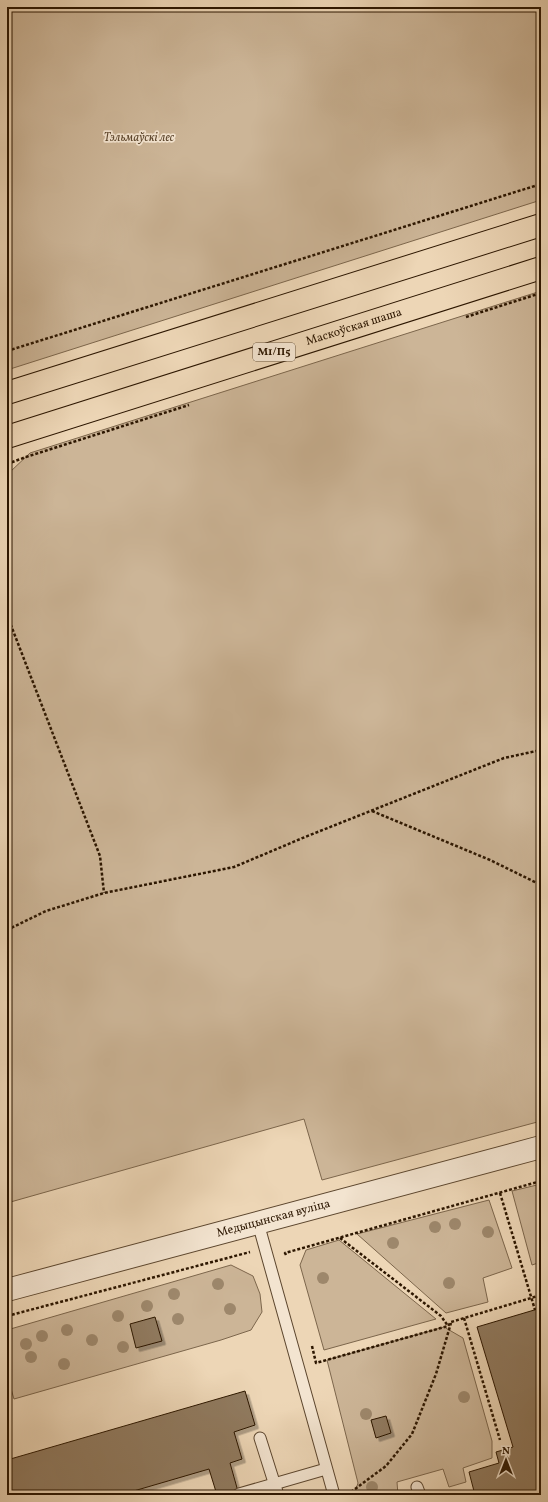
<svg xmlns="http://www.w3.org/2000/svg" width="548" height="1502" viewBox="0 0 548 1502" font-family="Vollkorn,serif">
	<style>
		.green { fill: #ccb597; stroke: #7c664c }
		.building { fill: #907a5f; stroke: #2c1600; filter: url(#shadow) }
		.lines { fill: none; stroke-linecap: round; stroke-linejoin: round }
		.service-casing { stroke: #5c462e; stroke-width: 13 }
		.minor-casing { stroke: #5c462e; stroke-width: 24 }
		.trunk-casing { stroke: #2c1600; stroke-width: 24 }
		.path { stroke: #2c1600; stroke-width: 2.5; stroke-dasharray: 3 2; stroke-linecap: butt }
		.service { stroke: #f3e4d0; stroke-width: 11 }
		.minor { stroke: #f3e4d0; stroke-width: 22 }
		.trunk { stroke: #edd6b6; stroke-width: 22 }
		.tree { fill: #9d876b }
		.labels { text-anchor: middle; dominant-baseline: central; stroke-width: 3.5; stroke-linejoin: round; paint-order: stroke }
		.shield { fill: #f3e4d0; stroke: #68543e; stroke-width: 1 }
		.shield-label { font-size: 11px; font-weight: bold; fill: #2c1600 }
		.park-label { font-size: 12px; font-style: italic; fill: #5c462d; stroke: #f3e4d0 }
		.street-label { font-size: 12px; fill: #2c1600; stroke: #f3e4d0 }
	</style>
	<defs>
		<filter id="shadow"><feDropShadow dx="3.5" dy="3.5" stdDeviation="0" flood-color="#0004"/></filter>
	</defs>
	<rect width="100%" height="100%" fill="#edd6b6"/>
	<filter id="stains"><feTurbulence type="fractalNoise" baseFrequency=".005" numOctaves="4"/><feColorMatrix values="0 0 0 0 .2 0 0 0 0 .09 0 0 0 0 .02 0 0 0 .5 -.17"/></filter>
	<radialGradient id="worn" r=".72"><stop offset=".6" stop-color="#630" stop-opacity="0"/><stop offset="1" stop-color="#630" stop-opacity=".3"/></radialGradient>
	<g class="green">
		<path d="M7 7H541V200L7 370Z"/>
		<path d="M541 291V1121L322 1180 304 1119 7 1203V473L10 472 30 453Z"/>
		<path d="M541 1184V1262L532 1265 512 1191Z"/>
		<path d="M489 1200 512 1268 483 1278 488 1302 446 1313 357 1234Z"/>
		<path d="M339 1240 436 1319 324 1350 300 1265 306 1250Z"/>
		<path d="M231 1265 253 1276 260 1294 262 1312 251 1330 221 1340 14 1399 7 1375V1330Z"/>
		<path d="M444 1327 463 1338 492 1441V1458L463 1468 466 1482 449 1487 443 1469 397 1482 398 1495H354L358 1483 327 1360Z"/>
	</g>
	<g class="building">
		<path d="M541 1308V1495H475L469 1472 499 1463 496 1452 513 1447 477 1327Z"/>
		<path d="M155 1317 162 1341 136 1348 130 1324Z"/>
		<path d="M245 1391 255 1425 234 1432 242 1459 230 1463 239 1495H217L209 1469 120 1495H7V1460Z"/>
		<path d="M386 1416 391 1433 376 1438 371 1420Z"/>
	</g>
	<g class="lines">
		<g class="service-casing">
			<g id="service">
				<path d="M258 1223 334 1495"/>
				<path d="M260 1438 278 1495"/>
				<path d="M417 1487 420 1495"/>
				<path d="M239 1494 326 1469"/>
			</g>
		</g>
		<g class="minor-casing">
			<g id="minor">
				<path id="s1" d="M7 1290 541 1147"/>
			</g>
		</g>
		<g class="trunk-casing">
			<g id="trunk">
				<path d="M7 393 541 225"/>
				<path id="s2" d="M7 437 541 268"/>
			</g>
		</g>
		<g class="path">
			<path d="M466 317 541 293"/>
			<path d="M7 351 541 184"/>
			<path d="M7 464 26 457 189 405"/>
			<path d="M7 615 100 856 104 893"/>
			<path d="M372 811 490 860 541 885"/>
			<path d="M7 930 46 911 104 893 234 867 305 837 504 758 541 750"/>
			<path d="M500 1193 535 1310"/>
			<path d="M340 1238 441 1316 448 1326 451 1322 541 1295"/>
			<path d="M286 1255 285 1253 541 1181"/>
			<path d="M7 1316 250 1252"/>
			<path d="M464 1318 500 1440"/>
			<path d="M312 1346 316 1363 448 1326"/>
			<path d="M351 1492 386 1466 412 1434 436 1374 451 1323"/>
		</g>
		<use href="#service" class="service"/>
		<use href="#minor" class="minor"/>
		<use href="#trunk" class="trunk"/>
	</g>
	<g class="tree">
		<circle cx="455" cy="1224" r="6"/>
		<circle cx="435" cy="1227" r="6"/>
		<circle cx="488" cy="1232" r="6"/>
		<circle cx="393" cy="1243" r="6"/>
		<circle cx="323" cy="1278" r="6"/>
		<circle cx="449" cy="1283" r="6"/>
		<circle cx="218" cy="1284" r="6"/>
		<circle cx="174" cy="1294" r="6"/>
		<circle cx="147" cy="1306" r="6"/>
		<circle cx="230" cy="1309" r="6"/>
		<circle cx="118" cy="1316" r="6"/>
		<circle cx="178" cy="1319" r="6"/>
		<circle cx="67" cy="1330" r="6"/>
		<circle cx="42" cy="1336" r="6"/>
		<circle cx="92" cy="1340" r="6"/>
		<circle cx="26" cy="1344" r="6"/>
		<circle cx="123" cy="1347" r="6"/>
		<circle cx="31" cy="1357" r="6"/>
		<circle cx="64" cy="1364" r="6"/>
		<circle cx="464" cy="1397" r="6"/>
		<circle cx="366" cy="1414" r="6"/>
		<circle cx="372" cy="1487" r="6"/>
	</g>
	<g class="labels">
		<rect class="shield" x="253" y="343" width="42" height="18" rx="3"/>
		<g class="shield-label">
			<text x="274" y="352">М1/П5</text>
		</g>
		<g class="park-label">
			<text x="139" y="138">Тэльмаўскі лес</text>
		</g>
		<g class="street-label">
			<text stroke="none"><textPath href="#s2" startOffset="364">Маскоўская шаша</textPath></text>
			<text stroke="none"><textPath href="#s1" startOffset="276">Медыцынская вуліца</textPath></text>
		</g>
	</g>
	<rect width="548" height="1502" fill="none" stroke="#edd6b6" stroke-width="24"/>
	<rect x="8" y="8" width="532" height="1486" fill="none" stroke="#2c1600" stroke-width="2"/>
	<rect x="12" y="12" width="524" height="1478" fill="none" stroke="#2c1600"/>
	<g transform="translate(506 1460)" stroke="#f3e4d0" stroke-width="3" paint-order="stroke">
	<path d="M0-3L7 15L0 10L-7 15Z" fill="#2c1600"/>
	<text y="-6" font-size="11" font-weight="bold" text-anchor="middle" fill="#2c1600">N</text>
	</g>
	<rect width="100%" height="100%" filter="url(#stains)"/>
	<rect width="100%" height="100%" fill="url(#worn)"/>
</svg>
